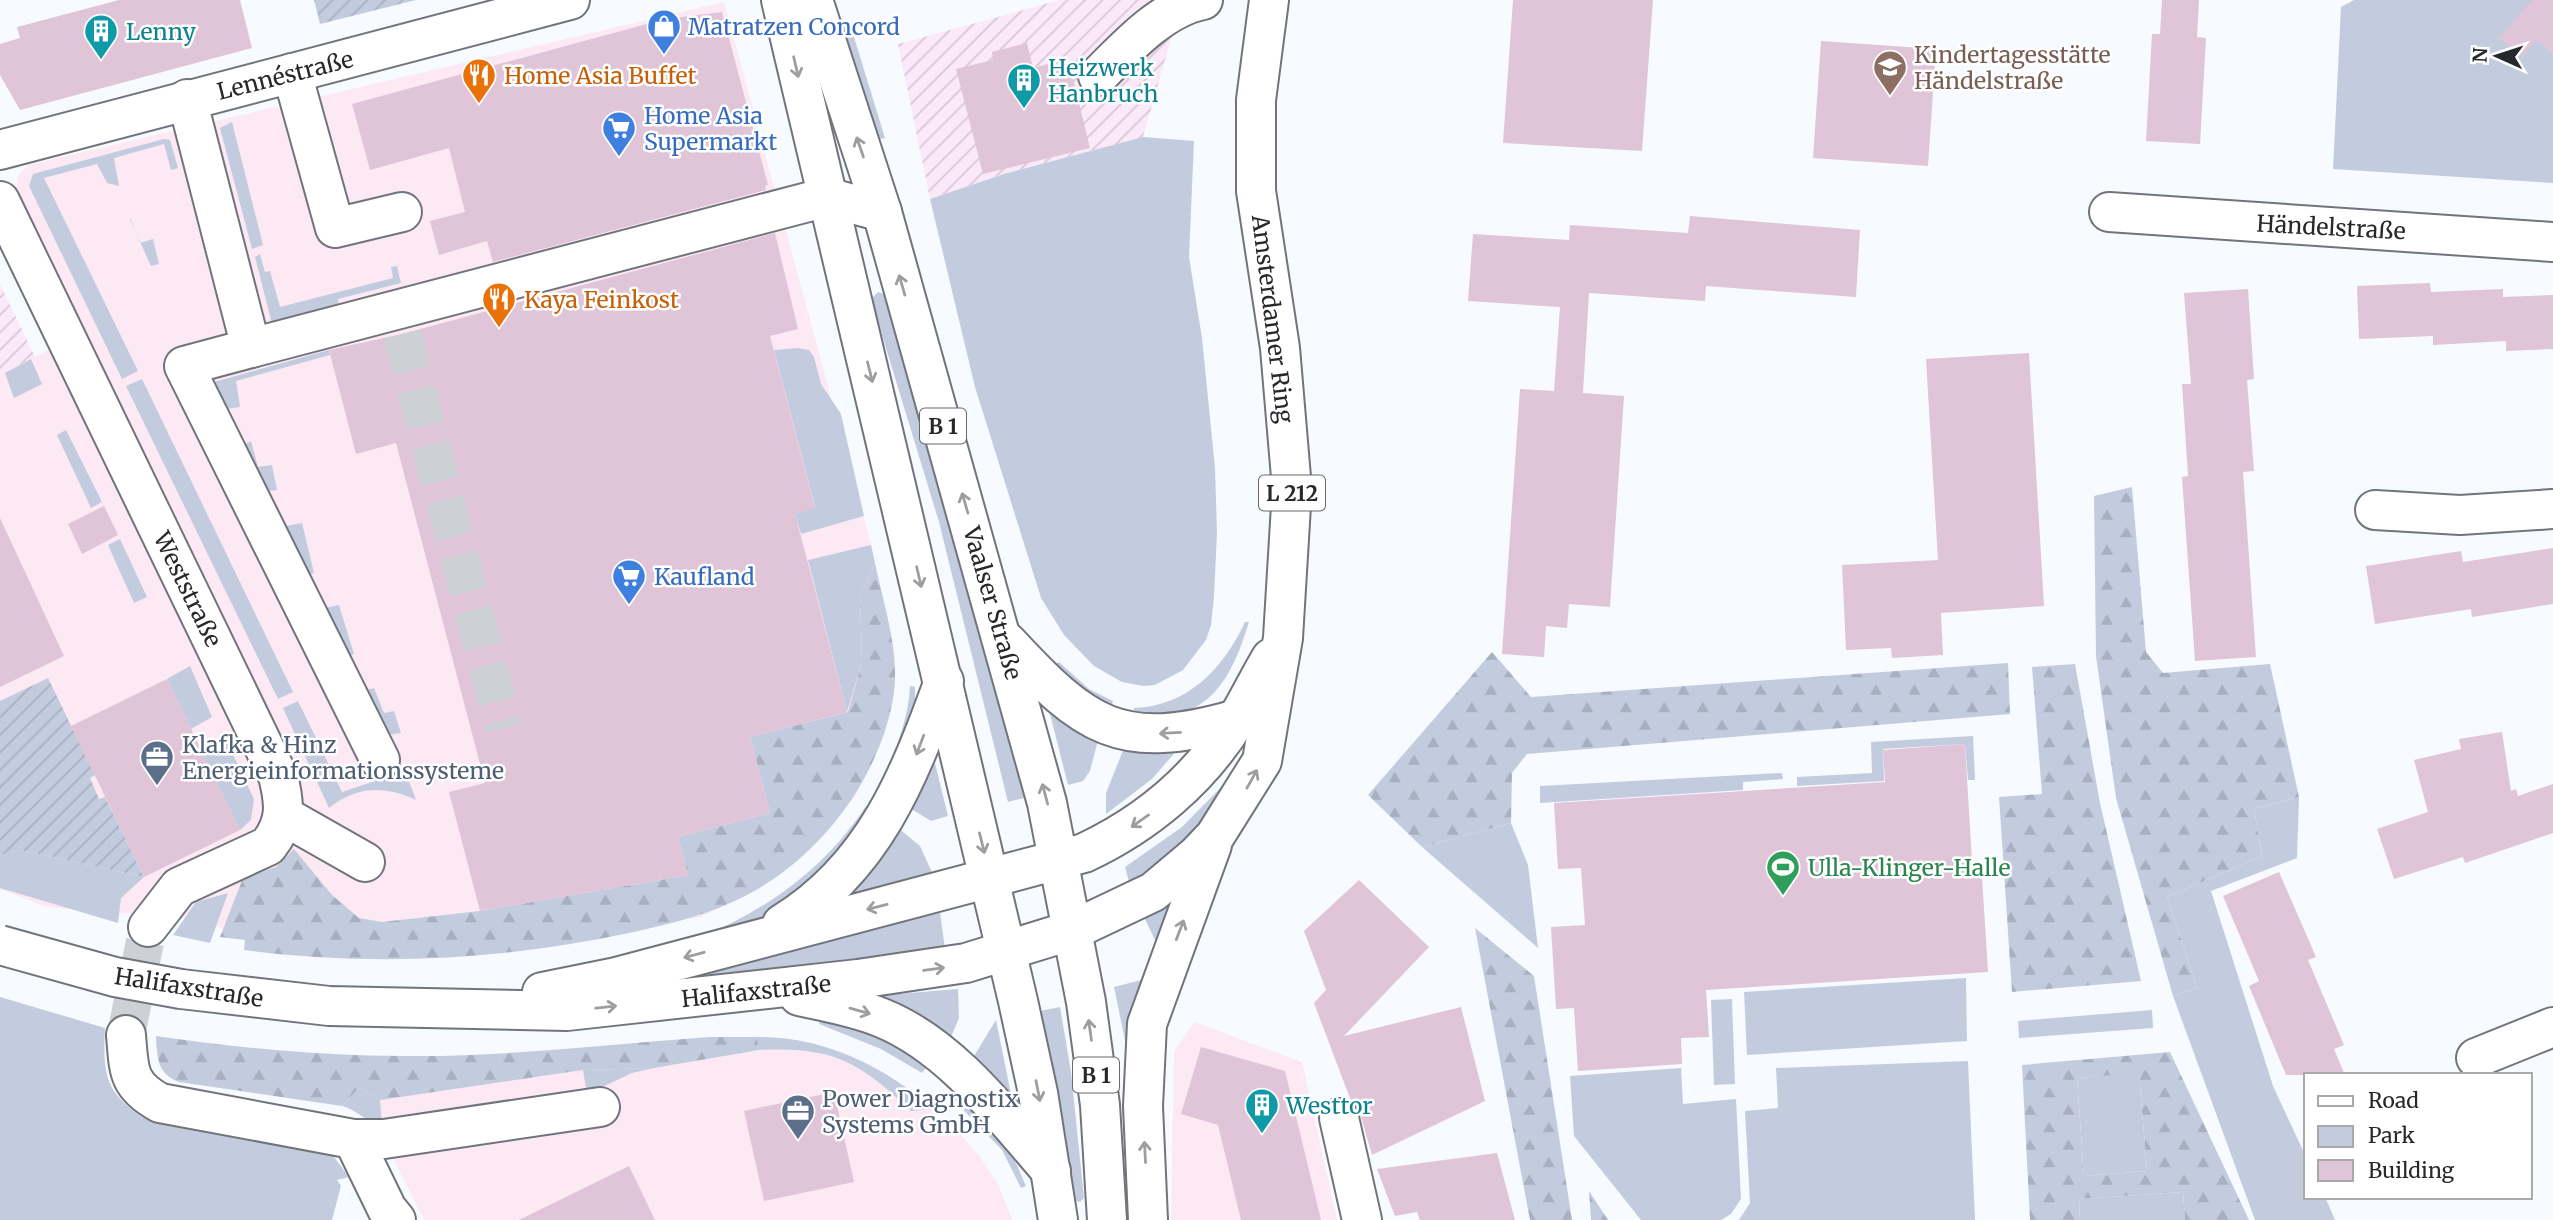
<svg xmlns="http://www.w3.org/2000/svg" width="2553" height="1220" viewBox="0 0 2553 1220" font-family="Merriweather,serif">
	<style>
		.commercial { fill: #fce9f3 }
		.industrial { fill: url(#industrial-furrows) }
		.green { fill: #c3ccdf }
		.forest { fill: url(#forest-firs); fill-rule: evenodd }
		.garden { fill: url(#garden-furrows) }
		.building { fill: #e0c4d8 }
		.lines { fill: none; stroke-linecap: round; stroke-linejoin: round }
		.minor-tunnel { stroke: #cdd0d4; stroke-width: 38; stroke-dasharray: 38 19; stroke-linecap: butt }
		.minor-casing { stroke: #71747a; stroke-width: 42 }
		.major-casing { stroke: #71747a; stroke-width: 42 }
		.minor { stroke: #fff; stroke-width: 38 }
		.major { stroke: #fff; stroke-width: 38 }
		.major-bridge-casing { stroke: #71747a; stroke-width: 42; stroke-linecap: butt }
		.major-bridge { stroke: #fff; stroke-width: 38 }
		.oneway { stroke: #9e9ea0 }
		.labels { text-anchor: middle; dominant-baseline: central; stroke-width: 5; stroke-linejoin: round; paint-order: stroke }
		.shield { fill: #fff; stroke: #68686b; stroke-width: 2 }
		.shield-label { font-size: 21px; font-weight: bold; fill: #27282b }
		.shop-label { font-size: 23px; fill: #366cbe; stroke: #fff; text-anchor: start }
		.culture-label { font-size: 23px; fill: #0d838f; stroke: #fff; text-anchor: start }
		.education-label { font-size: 23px; fill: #785e54; stroke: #fff; text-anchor: start }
		.street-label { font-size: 23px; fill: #27282b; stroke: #fff }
		.food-label { font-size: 23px; fill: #c56008; stroke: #fff; text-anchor: start }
		.service-label { font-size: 23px; fill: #4e5e75; stroke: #fff; text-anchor: start }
		.leisure-label { font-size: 23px; fill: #27864d; stroke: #fff; text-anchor: start }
	</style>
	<defs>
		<pattern id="industrial-furrows" width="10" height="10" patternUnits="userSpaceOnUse" patternTransform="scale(1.75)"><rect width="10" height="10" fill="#fbe9fa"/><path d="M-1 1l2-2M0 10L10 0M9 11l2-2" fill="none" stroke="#d7c8d6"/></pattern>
		<pattern id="forest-firs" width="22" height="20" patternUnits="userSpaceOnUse" patternTransform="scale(1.75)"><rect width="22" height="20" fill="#c3ccdf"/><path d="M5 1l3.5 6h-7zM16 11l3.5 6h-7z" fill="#a8afc0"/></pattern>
		<pattern id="garden-furrows" width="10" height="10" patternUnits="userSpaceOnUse" patternTransform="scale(1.75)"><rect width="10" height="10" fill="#c3ccdf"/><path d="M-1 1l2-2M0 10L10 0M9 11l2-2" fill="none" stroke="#a8afc0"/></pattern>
	</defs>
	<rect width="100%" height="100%" fill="#f7fafe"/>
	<g class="commercial">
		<path d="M724 2 871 545 895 658 893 697 885 733 855 797 810 849 756 891 698 918 227 930 195 919 47 907 0 889V374L70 339 16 191 18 176 28 165Z"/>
		<path d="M1194 1022 1302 1062 1337 1220H1171L1174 1052Z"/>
		<path d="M787 1042 847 1057 933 1109 937 1127 951 1125 978 1154 998 1184 1012 1220H424L359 1088 722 1046Z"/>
	</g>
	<g class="industrial">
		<path d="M1060 0H1168L1174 29 1143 137 1004 174 930 199 898 44Z"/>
		<path d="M0 284 35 357 0 374Z"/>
	</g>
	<g class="green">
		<path d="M2354 0H2553V183L2333 169 2341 7Z"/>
		<path d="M845 24H850L885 138 880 139 840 29Z"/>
		<path d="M232 122 263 245 252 249 221 132 220 128Z"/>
		<path d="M1143 137 1194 141 1189 257 1202 338 1215 468 1217 533 1214 597 1211 625 1206 640 1183 670 1155 685 1143 686 1122 682 1094 666 1064 635 1041 598 975 387 930 199 1004 174Z"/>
		<path d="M164 139 170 140 178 168 171 170 164 144 114 158 119 186 107 183 97 164 44 178 138 371 122 379 29 186 33 174Z"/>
		<path d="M130 218 140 243 153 239 159 264 151 266 130 220Z"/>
		<path d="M260 254 265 272 270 271 280 307 393 278 391 267 397 266 401 283 338 299 339 306 272 324 255 257Z"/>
		<path d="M878 292 886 295 1027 797 1008 802 939 522 871 299Z"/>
		<path d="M798 348 809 350 814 357 821 384 841 414 864 516 801 534 795 514 815 507 774 350Z"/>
		<path d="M329 350 330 355 236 381 240 407 227 409 214 382Z"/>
		<path d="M31 359 42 384 14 398 5 373Z"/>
		<path d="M142 379 293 692 278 699 126 386Z"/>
		<path d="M66 430 102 502 91 508 57 435Z"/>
		<path d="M251 441 258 467 272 465 277 490 268 491 244 445Z"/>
		<path d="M302 523 314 573 307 575 285 526Z"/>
		<path d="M120 539 147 597 134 603 108 545Z"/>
		<path d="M871 545 875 563 860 595 862 662 847 712 808 560Z"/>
		<path d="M339 605 354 654 347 657 325 608Z"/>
		<path d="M1245 622H1249C1238 657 1222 702 1182 712 1166 717 1148 717 1132 719L1134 708C1188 706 1223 669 1245 622Z"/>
		<path d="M1059 662 1089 689 1113 701 1110 712 1055 664Z"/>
		<path d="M190 666 212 717 191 729 167 679Z"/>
		<path d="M910 686 915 687V712L887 794 877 788C894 755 908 723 910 686Z"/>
		<path d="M374 688 384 713 394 711 401 733 386 735 363 691Z"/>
		<path d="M298 701 342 792 405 771 416 800C385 785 356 786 329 808L283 708Z"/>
		<path d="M1049 710 1098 740 1090 771 1083 781 1068 785Z"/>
		<path d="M1973 736 1975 780H1968L1965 744 1883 749 1884 781 1797 786V777L1872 773 1871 742Z"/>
		<path d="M225 738 254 799 251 820 240 830 201 750Z"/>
		<path d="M1124 748 1178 749 1152 779 1106 814V793Z"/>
		<path d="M934 759 948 816 931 821 908 807Z"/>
		<path d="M1238 770 1207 823 1130 886 1125 867 1182 827Z"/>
		<path d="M1782 773 1783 779 1743 782V790L1540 803V786Z"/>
		<path d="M2299 797 2297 858 2211 891 2273 1086 2306 1157V1197H2325L2335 1220H2255L2173 996 2197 988 2167 897 2262 856 2254 809Z"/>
		<path d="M866 806 876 813 829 872 751 928 702 936C769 909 826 867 866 806Z"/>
		<path d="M1511 823 1528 865 1538 948 1422 847Z"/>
		<path d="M897 827 920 846 935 879 831 902Z"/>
		<path d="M20 850 144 877 121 898 118 923 0 888V855Z"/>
		<path d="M228 893 210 943 173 935 196 902Z"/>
		<path d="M1176 897 1156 942 1145 919Z"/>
		<path d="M939 905 945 949 678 981Z"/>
		<path d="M1149 978 1127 1050 1114 987Z"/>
		<path d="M1966 978 1967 1041 1747 1055 1744 992Z"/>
		<path d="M958 989 959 1018 946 1049 873 996Z"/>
		<path d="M0 997 105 1028C103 1073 104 1091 142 1117L331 1153 349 1177 337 1180 341 1186 332 1220H0Z"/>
		<path d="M1732 999 1735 1084 1714 1085 1711 1000Z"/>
		<path d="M1060 1007 1071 1072 1084 1198 1080 1202 1074 1200 1040 1011Z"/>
		<path d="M2152 1010 2153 1028 2019 1038 2018 1021Z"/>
		<path d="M820 1020 884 1040 928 1065 922 1073 881 1049 819 1024Z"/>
		<path d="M996 1020 1013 1104 968 1066Z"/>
		<path d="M757 1037C822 1036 885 1066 933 1109L911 1111C860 1062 833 1046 759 1050Z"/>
		<path d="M1968 1061 1975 1220H1739L1750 1203 1745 1111 1778 1108 1776 1068Z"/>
		<path d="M654 1068 632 1073 587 1094 583 1070Z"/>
		<path d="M1681 1068 1683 1104 1736 1099 1741 1199 1731 1214 1721 1220H1641L1574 1136 1570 1076Z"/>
		<path d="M2139 1072 2147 1171 2084 1176 2077 1078Z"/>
		<path d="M359 1088 380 1100 382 1125C366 1122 357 1110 342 1106Z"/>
		<path d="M958 1090 1012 1154 1026 1186 1021 1188 1002 1150 951 1097Z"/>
		<path d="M2183 1192 2185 1220H2080L2079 1199Z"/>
	</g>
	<g class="forest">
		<path d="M2132 487 2146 652 2163 673 2270 664 2299 797 2254 809 2262 856 2167 897 2197 988 2173 996 2116 798 2096 656 2094 496Z"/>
		<path d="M875 563C884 607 901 654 893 699 879 777 823 853 754 891 714 914 673 923 629 933 503 960 372 967 244 950L245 940 220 937 243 878 276 867 294 849 332 895 359 918 382 922 480 911 688 875 678 837 770 813 750 737 848 712 862 662 860 595Z"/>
		<path d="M1492 652 1531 697 2008 663 2010 714 1527 754 1512 773 1511 823 1422 847 1368 795Z"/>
		<path d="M2075 664 2100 803 2141 981 2012 992 1999 797 2042 794 2032 667Z"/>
		<path d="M1475 928 1534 976 1572 1220H1530Z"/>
		<path d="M156 1036C239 1048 321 1056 406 1056 507 1057 608 1044 709 1037H757L759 1050 654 1068 583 1070 380 1100 359 1088 342 1106 179 1082C157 1074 157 1057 156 1036Z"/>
		<path d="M2170 1052 2249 1220H2185L2183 1192 2079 1199 2080 1220H2030L2022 1065ZM2139 1073 2147 1171 2084 1176 2077 1078Z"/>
		<path d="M1589 1191 1608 1220H1591Z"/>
	</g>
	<g class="garden">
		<path d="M314 0H416L320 24Z"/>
		<path d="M48 678 95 775 90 778 99 799 105 797 144 877 20 850 0 855V701Z"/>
	</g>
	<g class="building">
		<path d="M119 0H240L252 48 20 110 0 75V44L20 38 17 27Z"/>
		<path d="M1513 0H1653L1642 151 1503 143Z"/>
		<path d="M2162 0H2199L2197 37 2206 38 2200 144 2146 141 2152 34H2160Z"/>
		<path d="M2532 0H2553V54L2536 40 2523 57 2499 38Z"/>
		<path d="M722 12 768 185 765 186 766 190 493 262 487 241 439 255 430 221 465 212 449 148 370 170 352 104 665 19Z"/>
		<path d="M1821 41 1936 49 1928 166 1813 158Z"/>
		<path d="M1027 43 1033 68 1048 64 1050 72 1070 66 1090 148 983 174 956 69 993 60 992 52Z"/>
		<path d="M1690 216 1860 230 1856 297 1706 286 1705 301 1589 293 1583 393 1624 396 1610 607 1569 604 1567 628 1546 626 1544 657 1502 654 1520 389 1554 391 1560 307 1468 301 1473 234 1569 240 1570 225 1688 233Z"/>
		<path d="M775 233 798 329 770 336 815 508 795 514 847 712 750 737 770 813 678 837 688 875 480 911 449 792 485 783 396 443 356 454 329 350 402 334Z"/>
		<path d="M2430 283 2431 292 2503 289V297L2553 295V349L2506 351V341L2433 345V336L2359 339 2357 286Z"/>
		<path d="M2248 289 2254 379 2247 380 2254 471 2243 472 2256 657 2195 661 2182 477 2188 476 2182 384H2191L2184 293Z"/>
		<path d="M2029 353 2044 606 1941 613 1943 655 1892 658 1891 648 1846 650 1842 565 1938 560 1926 359Z"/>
		<path d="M104 506 118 535 82 554 68 524Z"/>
		<path d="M0 518 64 656 0 687Z"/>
		<path d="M2553 548V604L2472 617 2471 609 2375 624 2366 566 2461 551 2463 562Z"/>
		<path d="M167 679 240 830 144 877 71 726Z"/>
		<path d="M2502 732 2511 791 2516 789 2518 796 2553 784V833L2465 863 2463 857 2394 879 2377 829 2428 812 2414 760 2461 749 2459 739Z"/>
		<path d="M1965 744 1972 862 1981 861 1988 972 1706 990 1709 1037 1681 1038 1682 1064 1578 1071 1574 1008 1556 1009 1551 927 1585 925 1581 868 1558 869 1554 803 1885 782 1883 750Z"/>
		<path d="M2279 872 2316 957 2308 960 2344 1045 2334 1049 2345 1075H2286L2249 986 2259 981 2223 896Z"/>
		<path d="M1359 880 1429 947 1344 1036 1461 1007 1485 1101 1372 1155 1360 1113 1351 1101 1314 1003 1326 990 1304 931Z"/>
		<path d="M1201 1047 1285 1071 1321 1220H1241L1218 1125 1181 1114Z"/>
		<path d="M834 1092 854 1182 764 1201 744 1111Z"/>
		<path d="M1497 1153 1515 1220H1420L1417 1212 1395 1216 1377 1169Z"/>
		<path d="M629 1166 655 1220H519Z"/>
	</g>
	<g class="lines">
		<g class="minor-tunnel">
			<path d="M402 334 504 728"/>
			<path d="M126 1035 148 927"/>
		</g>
		<g class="minor-casing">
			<g id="minor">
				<path d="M292 73 335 228 402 212"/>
				<path d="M1098 76C1127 47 1162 8 1203 0"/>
				<path d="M187 99 251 348 827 197 882 212"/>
				<path d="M0 150 570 0"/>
				<path d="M0 201 278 776C285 804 287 822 268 846L179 887 148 927"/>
				<path d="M2109 212 2553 242"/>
				<path d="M251 348 184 366 380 760"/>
				<path d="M2375 510 2460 515 2553 509"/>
				<path d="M284 816 365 862"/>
				<path d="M126 1035C129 1070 127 1085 160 1103L353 1139 387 1209 396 1220"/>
				<path d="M2476 1058 2553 1027"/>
				<path d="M1339 1118 1362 1220"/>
				<path d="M353 1139H384L600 1107"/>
			</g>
		</g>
		<g class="major-casing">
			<g id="major">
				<path d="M781 0 1018 1001 1038 1093 1058 1220"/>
				<path d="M813 0 882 212 1047 803 1086 1002 1100 1105 1107 1220"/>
				<path d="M1007 642C1085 726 1119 753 1237 719"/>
				<path d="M782 924C874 868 909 777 944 681"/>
				<path d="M181 989 329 1006 567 1011 858 979 966 963 1073 930 1153 892 1197 855 1215 836 1262 761 1283 638 1292 489 1280 348 1256 191V100L1269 0"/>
				<path d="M542 992 616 977 1084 853C1146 824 1200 779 1237 719 1249 699 1259 678 1271 658"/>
				<path d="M799 996C826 1002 856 1007 882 1018 951 1046 1003 1116 1051 1171"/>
				<path d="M1148 1220 1143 1106 1147 1024 1212 845"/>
			</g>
		</g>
		<use href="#minor" class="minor"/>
		<use href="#major" class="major"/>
		<g class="major-bridge-casing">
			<path id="major-bridge" d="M0 945 115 977 181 989"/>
		</g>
		<use href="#major-bridge" class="major-bridge"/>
	</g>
	<defs><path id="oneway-shaft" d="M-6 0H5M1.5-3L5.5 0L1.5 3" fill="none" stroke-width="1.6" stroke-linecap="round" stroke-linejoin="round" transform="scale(1.75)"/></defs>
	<g class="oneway">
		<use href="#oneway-shaft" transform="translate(796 67) rotate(77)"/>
		<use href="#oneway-shaft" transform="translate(860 147) rotate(-109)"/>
		<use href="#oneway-shaft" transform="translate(902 285) rotate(-106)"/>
		<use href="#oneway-shaft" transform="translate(870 372) rotate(76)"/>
		<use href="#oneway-shaft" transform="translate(965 503) rotate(-106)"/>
		<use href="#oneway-shaft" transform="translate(919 577) rotate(77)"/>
		<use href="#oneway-shaft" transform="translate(1170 733) rotate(177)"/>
		<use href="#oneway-shaft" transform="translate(920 745) rotate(111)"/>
		<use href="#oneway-shaft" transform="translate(1252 779) rotate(-61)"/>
		<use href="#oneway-shaft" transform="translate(1045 794) rotate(-105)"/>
		<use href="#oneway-shaft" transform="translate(1140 821) rotate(145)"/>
		<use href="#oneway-shaft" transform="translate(982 843) rotate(76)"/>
		<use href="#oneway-shaft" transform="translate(877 907) rotate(166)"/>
		<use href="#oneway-shaft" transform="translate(1180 930) rotate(-69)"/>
		<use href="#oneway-shaft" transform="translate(694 955) rotate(165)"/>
		<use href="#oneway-shaft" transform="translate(934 969) rotate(-8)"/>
		<use href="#oneway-shaft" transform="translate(606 1007) rotate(-6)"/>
		<use href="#oneway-shaft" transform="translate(860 1011) rotate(16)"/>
		<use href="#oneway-shaft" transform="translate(1090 1030) rotate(-98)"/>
		<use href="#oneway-shaft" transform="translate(1038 1091) rotate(79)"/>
		<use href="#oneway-shaft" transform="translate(1145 1152) rotate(-93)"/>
	</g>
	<defs>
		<g id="shop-pin" transform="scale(1.75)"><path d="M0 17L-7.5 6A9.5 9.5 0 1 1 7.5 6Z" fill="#3f7fe0" stroke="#fff"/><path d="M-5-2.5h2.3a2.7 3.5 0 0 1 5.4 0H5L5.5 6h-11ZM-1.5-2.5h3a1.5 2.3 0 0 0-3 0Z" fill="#fff"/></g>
		<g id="building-pin" transform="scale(1.75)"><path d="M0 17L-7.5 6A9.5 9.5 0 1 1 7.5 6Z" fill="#0f9aa8" stroke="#fff"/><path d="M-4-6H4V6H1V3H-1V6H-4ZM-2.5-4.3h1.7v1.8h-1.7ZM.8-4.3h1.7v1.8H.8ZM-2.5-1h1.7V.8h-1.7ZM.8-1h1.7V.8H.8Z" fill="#fff"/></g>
		<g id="school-pin" transform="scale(1.75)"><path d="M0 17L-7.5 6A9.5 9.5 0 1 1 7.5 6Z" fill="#8d6e63" stroke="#fff"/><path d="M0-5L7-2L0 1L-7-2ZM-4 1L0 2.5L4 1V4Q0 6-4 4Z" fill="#fff"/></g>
		<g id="restaurant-pin" transform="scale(1.75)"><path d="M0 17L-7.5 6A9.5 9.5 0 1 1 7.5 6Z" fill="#e8710a" stroke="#fff"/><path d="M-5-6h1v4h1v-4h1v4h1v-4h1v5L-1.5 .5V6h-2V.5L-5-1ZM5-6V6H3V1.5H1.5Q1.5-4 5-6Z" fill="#fff"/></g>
		<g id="supermarket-pin" transform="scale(1.75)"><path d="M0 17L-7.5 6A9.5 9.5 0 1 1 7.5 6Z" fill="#3f7fe0" stroke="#fff"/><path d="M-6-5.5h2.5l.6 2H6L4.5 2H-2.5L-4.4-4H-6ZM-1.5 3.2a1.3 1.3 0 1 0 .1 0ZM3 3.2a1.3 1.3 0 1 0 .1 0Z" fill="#fff"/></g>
		<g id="office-pin" transform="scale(1.75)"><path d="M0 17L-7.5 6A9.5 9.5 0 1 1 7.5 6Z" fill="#5c6f8a" stroke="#fff"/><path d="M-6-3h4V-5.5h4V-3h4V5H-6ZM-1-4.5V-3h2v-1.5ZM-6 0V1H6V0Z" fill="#fff"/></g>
		<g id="stadium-pin" transform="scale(1.75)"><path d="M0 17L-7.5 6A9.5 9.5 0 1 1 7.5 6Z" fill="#2e9e5b" stroke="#fff"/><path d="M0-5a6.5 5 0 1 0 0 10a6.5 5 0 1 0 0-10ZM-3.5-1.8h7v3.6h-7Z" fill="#fff"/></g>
	</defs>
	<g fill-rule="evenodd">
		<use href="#shop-pin" x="664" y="26"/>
		<use href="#building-pin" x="101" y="31"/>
		<use href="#school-pin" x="1890" y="67"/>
		<use href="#restaurant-pin" x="479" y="75"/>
		<use href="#building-pin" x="1024" y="80"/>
		<use href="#supermarket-pin" x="619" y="128"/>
		<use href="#restaurant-pin" x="499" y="299"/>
		<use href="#supermarket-pin" x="629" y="576"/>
		<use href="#office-pin" x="157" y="757"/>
		<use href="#stadium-pin" x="1783" y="867"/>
		<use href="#building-pin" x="1262" y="1105"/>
		<use href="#office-pin" x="798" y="1111"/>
	</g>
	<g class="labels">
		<g class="shield">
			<rect x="920" y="408.5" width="46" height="35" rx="5"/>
			<rect x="1259" y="475.5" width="66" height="35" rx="5"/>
			<rect x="1073" y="1057.5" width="46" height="35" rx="5"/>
		</g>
		<g class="shield-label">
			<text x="943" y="426">B 1</text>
			<text x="1292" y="493">L 212</text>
			<text x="1096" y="1075">B 1</text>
		</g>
		<g class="shop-label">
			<text x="688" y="26">Matratzen Concord</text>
			<text x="644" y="115">Home Asia<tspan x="644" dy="26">Supermarkt</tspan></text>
			<text x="654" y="576">Kaufland</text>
		</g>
		<g class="culture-label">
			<text x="126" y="31">Lenny</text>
			<text x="1048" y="67">Heizwerk<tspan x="1048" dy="26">Hanbruch</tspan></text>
			<text x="1286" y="1105">Westtor</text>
		</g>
		<g class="education-label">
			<text x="1914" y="54">Kindertagesstätte<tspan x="1914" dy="26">Händelstraße</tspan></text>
		</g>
		<g class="street-label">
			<text transform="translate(285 75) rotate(-14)">Lennéstraße</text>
			<text transform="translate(2331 227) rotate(3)">Händelstraße</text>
			<text transform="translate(1273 319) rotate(83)">Amsterdamer Ring</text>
			<text transform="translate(188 589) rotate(64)">Weststraße</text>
			<text transform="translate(993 603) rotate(74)">Vaalser Straße</text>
			<text transform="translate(189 987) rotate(9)">Halifaxstraße</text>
			<text transform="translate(756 991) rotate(-6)">Halifaxstraße</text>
		</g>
		<g class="food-label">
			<text x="504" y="75">Home Asia Buffet</text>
			<text x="524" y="299">Kaya Feinkost</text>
		</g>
		<g class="service-label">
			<text x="182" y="744">Klafka &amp; Hinz<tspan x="182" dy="26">Energieinformationssysteme</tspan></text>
			<text x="822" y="1098">Power Diagnostix<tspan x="822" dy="26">Systems GmbH</tspan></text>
		</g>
		<g class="leisure-label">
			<text x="1808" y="867">Ulla-Klinger-Halle</text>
		</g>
	</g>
	<rect x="2304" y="1073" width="228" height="126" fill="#ffffff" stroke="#a9a9aa" stroke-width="2"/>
	<rect x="2318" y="1096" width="35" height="10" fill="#ffffff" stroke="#a9a9aa" stroke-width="2"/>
	<text x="2368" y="1108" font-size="21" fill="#27282b">Road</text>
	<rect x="2318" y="1126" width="35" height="21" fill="#c3ccdf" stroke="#a9a9aa" stroke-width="2"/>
	<text x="2368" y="1143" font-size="21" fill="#27282b">Park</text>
	<rect x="2318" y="1160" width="35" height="21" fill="#e0c4d8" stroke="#a9a9aa" stroke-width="2"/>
	<text x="2368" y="1178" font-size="21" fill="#27282b">Building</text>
	<g transform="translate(2497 56) rotate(273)" stroke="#ffffff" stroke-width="5" paint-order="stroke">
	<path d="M0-5L12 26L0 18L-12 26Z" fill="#27282b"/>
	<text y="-10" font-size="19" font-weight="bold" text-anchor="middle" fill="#27282b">N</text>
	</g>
</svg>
